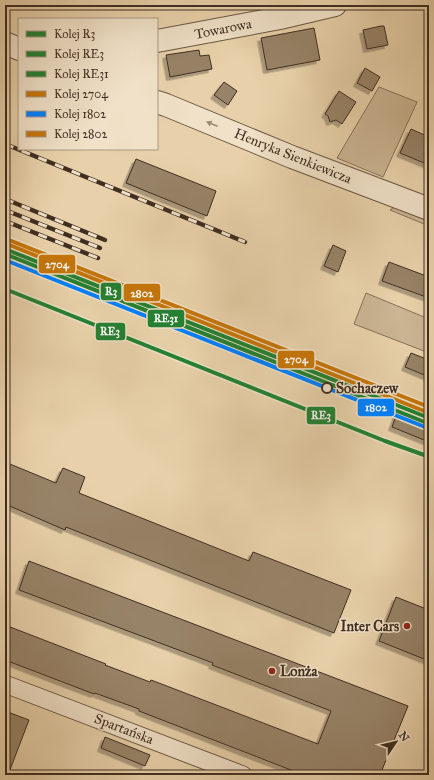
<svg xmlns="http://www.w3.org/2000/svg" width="434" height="780" viewBox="0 0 434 780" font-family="'IM FELL Great Primer',serif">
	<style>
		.green { fill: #cbb593; stroke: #86725a }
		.building { fill: #978368; stroke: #402e20; filter: url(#shadow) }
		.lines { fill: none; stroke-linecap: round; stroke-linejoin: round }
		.minor-casing { stroke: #6a5742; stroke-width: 19 }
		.tertiary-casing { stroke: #6a5742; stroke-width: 24 }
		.minor { stroke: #f0e1c8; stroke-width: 17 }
		.tertiary { stroke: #f0e1c8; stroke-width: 22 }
		.rail-casing { stroke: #402e20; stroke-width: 4.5 }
		.rail { stroke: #f0e1c8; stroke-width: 3; stroke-dasharray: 9; stroke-linecap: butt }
		.rail-1-casing { stroke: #f0e1c8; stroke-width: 7 }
		.rail-2-casing { stroke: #f0e1c8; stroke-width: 7 }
		.rail-3-casing { stroke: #f0e1c8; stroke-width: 7 }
		.rail-4-casing { stroke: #f0e1c8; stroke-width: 7 }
		.rail-5-casing { stroke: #f0e1c8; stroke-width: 7 }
		.rail-6-casing { stroke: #f0e1c8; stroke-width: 7 }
		.rail-1 { stroke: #238132; stroke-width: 4 }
		.rail-2 { stroke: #238132; stroke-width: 4 }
		.rail-3 { stroke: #238132; stroke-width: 4 }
		.rail-4 { stroke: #c6760a; stroke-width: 4 }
		.rail-5 { stroke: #0080ff; stroke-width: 4 }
		.rail-6 { stroke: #c6760a; stroke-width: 4 }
		.oneway { fill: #988874 }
		.stop-dot { fill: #f0e1c8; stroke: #402e20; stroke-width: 2 }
		.poi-dot { fill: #8f2418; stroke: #f0e1c8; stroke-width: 1.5 }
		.labels { text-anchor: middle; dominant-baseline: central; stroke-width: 3; stroke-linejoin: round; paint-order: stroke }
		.street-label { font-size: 14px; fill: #402e20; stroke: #f0e1c8 }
		.stop-label { font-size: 14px; font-weight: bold; fill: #402e20; stroke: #f0e1c8; text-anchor: start }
		.poi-label { font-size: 14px; font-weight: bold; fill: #402e20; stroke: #f0e1c8; text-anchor: end }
		.line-badge { stroke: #f0e1c8; stroke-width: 1.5 }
		.badge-label { font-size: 11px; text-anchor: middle; font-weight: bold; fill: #fff }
	</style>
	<defs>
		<filter id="shadow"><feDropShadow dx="-3.5" dy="3.5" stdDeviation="0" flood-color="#0004"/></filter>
	</defs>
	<rect width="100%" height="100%" fill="#e8d1aa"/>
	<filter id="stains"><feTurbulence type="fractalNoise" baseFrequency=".005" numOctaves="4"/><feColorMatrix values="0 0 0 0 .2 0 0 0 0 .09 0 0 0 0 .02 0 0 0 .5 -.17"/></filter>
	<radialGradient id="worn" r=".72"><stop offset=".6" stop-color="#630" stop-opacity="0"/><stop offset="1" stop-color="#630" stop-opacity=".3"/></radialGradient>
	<g class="green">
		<path d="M379 87 417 102 383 177 337 158Z"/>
		<path d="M394 207 429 216V226L390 210Z"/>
		<path d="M366 293 429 319V353L354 324Z"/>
	</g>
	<g class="building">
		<path d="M381 26H384L388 45 367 49 363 30Z"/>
		<path d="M314 28 320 60 267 70 261 38Z"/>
		<path d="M199 50 200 56 209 55 212 69 170 77 166 55Z"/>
		<path d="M365 68 380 77 372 91 357 83Z"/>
		<path d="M224 82 237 91 228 105 214 95Z"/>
		<path d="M339 91 356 102 342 124 336 120 330 122 328 116 325 114Z"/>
		<path d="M411 129 429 137V165L400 153Z"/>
		<path d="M136 159 216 191 207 216 126 183Z"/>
		<path d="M333 245 346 251 338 272 324 266Z"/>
		<path d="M389 262 429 277V298L382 281Z"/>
		<path d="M411 353 429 360V377L405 367Z"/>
		<path d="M397 413 429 425V442L392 427Z"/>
		<path d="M5 462 56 483 63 468 85 477 79 493 249 561 253 552 351 590 334 633 66 527 65 530 5 504Z"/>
		<path d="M29 561 408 706 380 775H306L296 771V772L139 711V709L95 693 94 694 5 660V625L106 664 105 665 150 682 151 680 318 744 331 711 212 665 213 663 19 590Z"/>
		<path d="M396 597 429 610V661L379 641Z"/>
		<path d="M5 711 29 720 8 775H5Z"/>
		<path d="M105 737 150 755 145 766 101 748Z"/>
	</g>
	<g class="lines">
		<g class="minor-casing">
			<path id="minor" d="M5 684 243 775"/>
		</g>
		<g class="tertiary-casing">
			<g id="tertiary">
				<path d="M157 41 280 18 335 5"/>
				<path d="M5 43 19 49"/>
				<path d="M157 102 166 105 292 157 429 209"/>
			</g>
		</g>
		<use href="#minor" class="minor"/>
		<use href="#tertiary" class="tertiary"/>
		<g class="rail-casing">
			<g id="rail">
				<path d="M5 144 245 242"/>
				<path d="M5 199 105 240"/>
				<path d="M5 210 100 248"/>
				<path d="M5 221 98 258"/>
			</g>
		</g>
		<use href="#rail" class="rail"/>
		<g class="rail-1-casing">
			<path id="rail-1" d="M5 249 429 418"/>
		</g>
		<g class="rail-2-casing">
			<path id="rail-2" d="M5 289 385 441 427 456"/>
		</g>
		<g class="rail-3-casing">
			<path id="rail-3" d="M5 254 427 423"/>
		</g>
		<g class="rail-4-casing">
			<path id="rail-4" d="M7 244 429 413"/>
		</g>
		<g class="rail-5-casing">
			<path id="rail-5" d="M5 260 425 427"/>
		</g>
		<g class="rail-6-casing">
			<path id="rail-6" d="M9 240 429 407"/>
		</g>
		<use href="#rail-1" class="rail-1"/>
		<use href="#rail-2" class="rail-2"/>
		<use href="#rail-3" class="rail-3"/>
		<use href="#rail-4" class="rail-4"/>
		<use href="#rail-5" class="rail-5"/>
		<use href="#rail-6" class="rail-6"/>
	</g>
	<defs><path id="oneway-solid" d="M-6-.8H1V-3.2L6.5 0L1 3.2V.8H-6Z"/></defs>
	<use class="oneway" href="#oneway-solid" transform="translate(212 124) rotate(-158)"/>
	<circle class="stop-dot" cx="327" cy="388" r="5"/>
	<g class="poi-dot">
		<circle cx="407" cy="626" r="4"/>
		<circle cx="272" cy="671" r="4"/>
	</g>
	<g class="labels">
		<g class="street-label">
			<text transform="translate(223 29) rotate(-11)">Towarowa</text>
			<text transform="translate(293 156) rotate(22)">Henryka Sienkiewicza</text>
			<text transform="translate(124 729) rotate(21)">Spartańska</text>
		</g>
		<g class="stop-label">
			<text x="336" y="388">Sochaczew</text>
		</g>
		<g class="poi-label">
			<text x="399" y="626">Inter Cars</text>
			<text x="280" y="671" text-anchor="start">Lonża</text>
		</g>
	</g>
	<g class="line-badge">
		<rect x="38" y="254" width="38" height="20" rx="4" fill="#c6760a"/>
		<rect x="100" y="282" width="22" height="19" rx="4" fill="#238132"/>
		<rect x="123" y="283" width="38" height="19" rx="4" fill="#c6760a"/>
		<rect x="147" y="309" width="38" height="19" rx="4" fill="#238132"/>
		<rect x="95" y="322" width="31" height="19" rx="4" fill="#238132"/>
		<rect x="277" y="350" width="38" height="19" rx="4" fill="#c6760a"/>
		<rect x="357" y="398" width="38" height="19" rx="4" fill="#0080ff"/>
		<rect x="306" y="406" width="30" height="19" rx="4" fill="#238132"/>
	</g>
	<g class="badge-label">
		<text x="57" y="268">2704</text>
		<text x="111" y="295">R3</text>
		<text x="142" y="297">2802</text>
		<text x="166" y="322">RE31</text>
		<text x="110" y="335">RE3</text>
		<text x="296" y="363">2704</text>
		<text x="376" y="411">1802</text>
		<text x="321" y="419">RE3</text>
	</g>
	<rect width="434" height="780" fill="none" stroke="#e8d1aa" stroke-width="20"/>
	<rect x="6" y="6" width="422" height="768" fill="none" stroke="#402e20" stroke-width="2"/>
	<rect x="10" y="10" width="414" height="760" fill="none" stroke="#402e20"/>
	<rect x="18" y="18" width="140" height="132" fill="#f0e1c8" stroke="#aa9985"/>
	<rect x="26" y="31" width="20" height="6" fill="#238132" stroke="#aa9985"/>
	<text x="54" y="38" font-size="12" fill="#402e20">Kolej R3</text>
	<rect x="26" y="51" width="20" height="6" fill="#238132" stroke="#aa9985"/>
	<text x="54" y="58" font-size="12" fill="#402e20">Kolej RE3</text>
	<rect x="26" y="71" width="20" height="6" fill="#238132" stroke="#aa9985"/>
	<text x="54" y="78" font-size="12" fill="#402e20">Kolej RE31</text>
	<rect x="26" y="91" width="20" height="6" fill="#c6760a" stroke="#aa9985"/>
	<text x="54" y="98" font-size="12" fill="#402e20">Kolej 2704</text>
	<rect x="26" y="111" width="20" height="6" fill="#0080ff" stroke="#aa9985"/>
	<text x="54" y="118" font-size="12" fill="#402e20">Kolej 1802</text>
	<rect x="26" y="131" width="20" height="6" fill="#c6760a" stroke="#aa9985"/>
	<text x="54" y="138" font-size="12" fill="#402e20">Kolej 2802</text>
	<g transform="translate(396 742) rotate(55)" stroke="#f0e1c8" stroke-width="3" paint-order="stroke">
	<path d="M0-3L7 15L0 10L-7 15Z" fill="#402e20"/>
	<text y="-6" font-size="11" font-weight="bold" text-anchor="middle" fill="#402e20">N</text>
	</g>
	<rect width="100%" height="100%" filter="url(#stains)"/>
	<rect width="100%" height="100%" fill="url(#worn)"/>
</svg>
